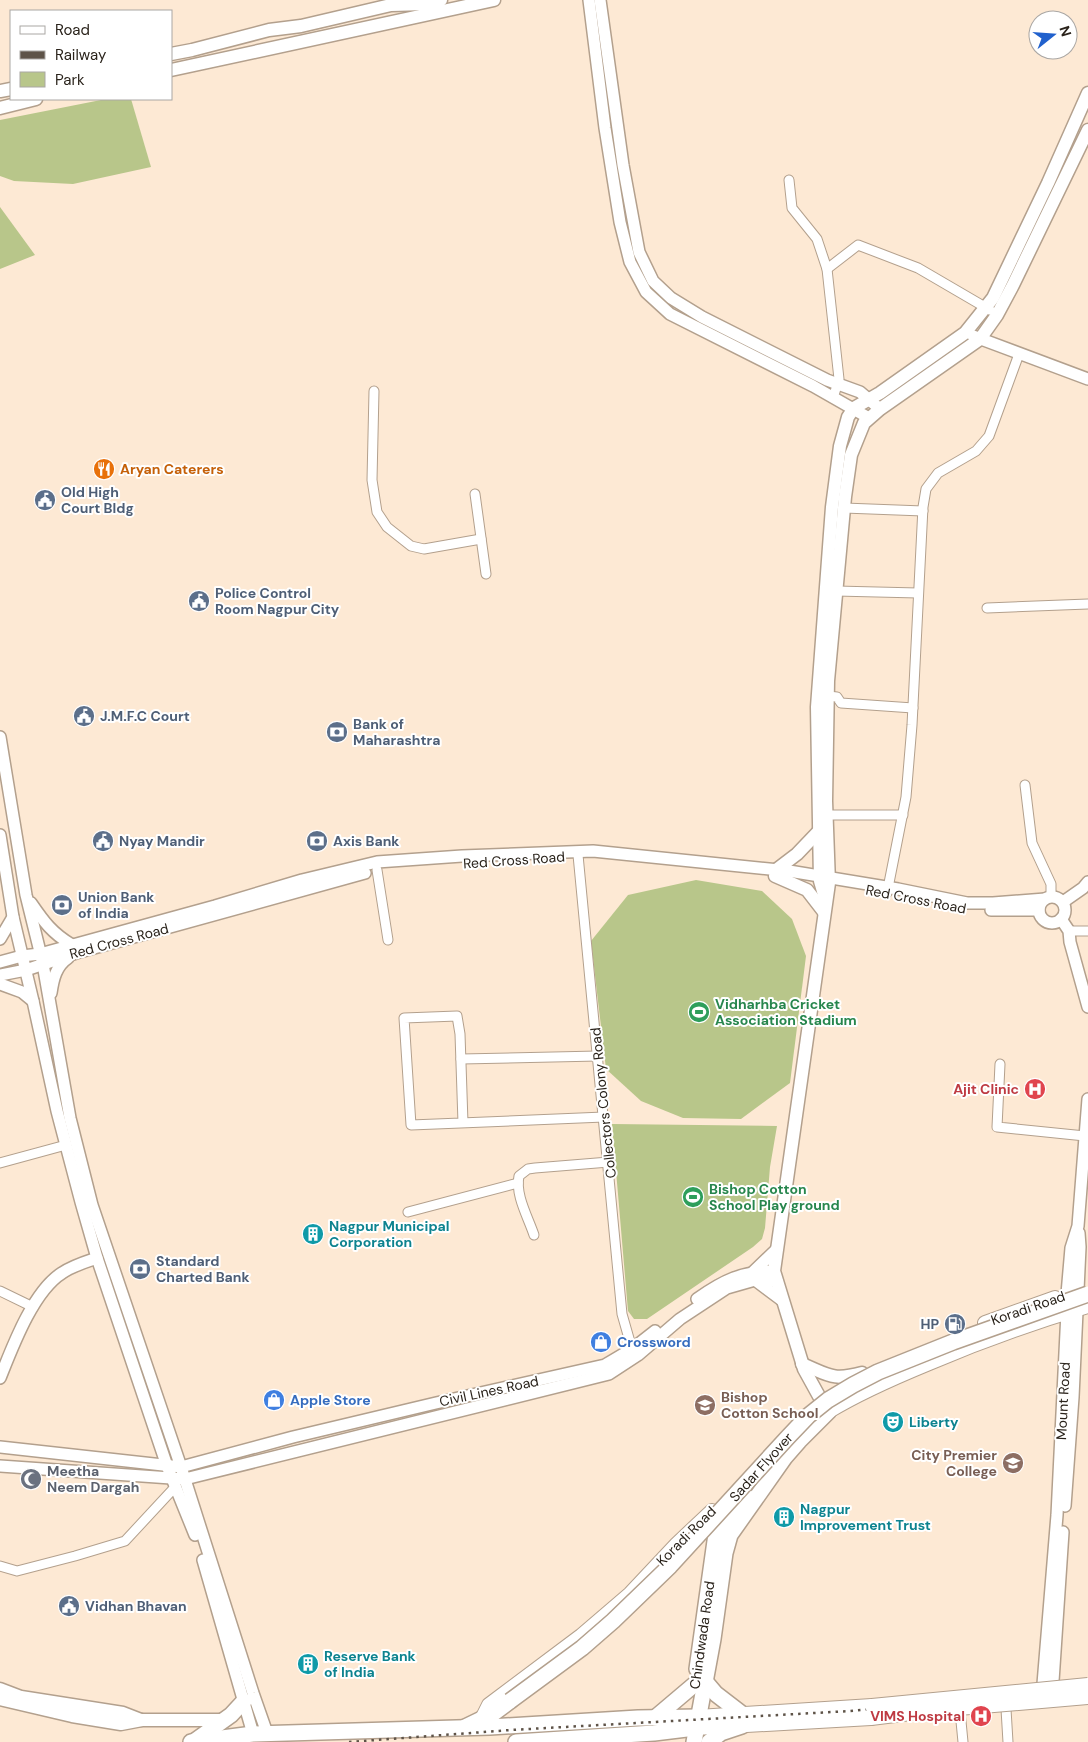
<svg xmlns="http://www.w3.org/2000/svg" width="1088" height="1742" viewBox="0 0 1088 1742" font-family="'DM Sans',sans-serif">
	<style>
		.green { fill: #b8c68a }
		.lines { fill: none; stroke-linecap: round; stroke-linejoin: round }
		.minor-casing { stroke: #b3a08d; stroke-width: 11 }
		.tertiary-casing { stroke: #b3a08d; stroke-width: 14 }
		.secondary-casing { stroke: #b3a08d; stroke-width: 15 }
		.primary-casing { stroke: #b3a08d; stroke-width: 16 }
		.trunk-casing { stroke: #b3a08d; stroke-width: 18 }
		.minor { stroke: #fff; stroke-width: 9 }
		.tertiary { stroke: #fff; stroke-width: 11 }
		.secondary { stroke: #fff; stroke-width: 12 }
		.primary { stroke: #fff; stroke-width: 14 }
		.trunk { stroke: #fff; stroke-width: 15 }
		.rail { stroke: #5e5348; stroke-width: 2.5; stroke-dasharray: 2.5 5; stroke-linecap: butt }
		.primary-bridge-casing { stroke: #b3a08d; stroke-width: 16; stroke-linecap: butt }
		.trunk-bridge-casing { stroke: #b3a08d; stroke-width: 18; stroke-linecap: butt }
		.primary-bridge { stroke: #fff; stroke-width: 14 }
		.trunk-bridge { stroke: #fff; stroke-width: 15 }
		.labels { text-anchor: middle; dominant-baseline: central; stroke-width: 4; stroke-linejoin: round; paint-order: stroke }
		.food-label { font-size: 14px; font-weight: bold; fill: #c56008; stroke: #fff; text-anchor: start }
		.service-label { font-size: 14px; font-weight: bold; fill: #4e5e75; stroke: #fff; text-anchor: start }
		.street-label { font-size: 14px; fill: #2a231b; stroke: #fff }
		.leisure-label { font-size: 14px; font-weight: bold; fill: #27864d; stroke: #fff; text-anchor: start }
		.health-label { font-size: 14px; font-weight: bold; fill: #be3a42; stroke: #fff; text-anchor: end }
		.culture-label { font-size: 14px; font-weight: bold; fill: #0d838f; stroke: #fff; text-anchor: start }
		.shop-label { font-size: 14px; font-weight: bold; fill: #366cbe; stroke: #fff; text-anchor: start }
		.education-label { font-size: 14px; font-weight: bold; fill: #785e54; stroke: #fff; text-anchor: start }
		.worship-label { font-size: 14px; font-weight: bold; fill: #5b616d; stroke: #fff; text-anchor: start }
	</style>
	<rect width="100%" height="100%" fill="#fde9d4"/>
	<g class="green">
		<path d="M106 99H131L151 167 73 184 14 181 0 176V120Z"/>
		<path d="M0 207 35 255 0 269Z"/>
		<path d="M696 880 762 891 792 919 806 956 790 1083 741 1119 683 1118 641 1101 606 1069 591 941 628 895Z"/>
		<path d="M612 1124 777 1126 770 1167 765 1228 762 1239 753 1247 647 1319H634L628 1311Z"/>
	</g>
	<g class="lines">
		<g class="minor-casing">
			<g id="minor">
				<path d="M789 180 792 208 817 239 827 269 839 379 833 398"/>
				<path d="M827 269 858 245 918 268 990 310"/>
				<path d="M374 391 372 480 377 512 387 527 411 546 424 549 481 539"/>
				<path d="M475 494 486 574"/>
				<path d="M844 508 923 511"/>
				<path d="M836 591 918 593"/>
				<path d="M987 608 1088 604"/>
				<path d="M828 696 837 697 841 703 913 708"/>
				<path d="M1025 785 1032 843 1051 884V896"/>
				<path d="M827 815H903"/>
				<path d="M578 855 622 1314 632 1349"/>
				<path d="M377 870 388 940"/>
				<path d="M887 893 906 797 912 725 923 507 926 489 938 473 976 451 989 436 1019 354"/>
				<path d="M1069 931H1088"/>
				<path d="M461 1059 598 1056"/>
				<path d="M1000 1064 997 1127 1085 1136"/>
				<path d="M463 1123 460 1034 457 1016 404 1018 411 1125 604 1117"/>
				<path d="M0 1163 66 1145"/>
				<path d="M408 1212 518 1183"/>
				<path d="M534 1235C528 1217 515 1195 519 1176L528 1169 535 1168 609 1162"/>
				<path d="M0 1291 33 1307"/>
				<path d="M0 1566 17 1571 75 1556 125 1541 176 1486"/>
				<path d="M1006 1709 1008 1742"/>
				<path d="M960 1711 963 1742"/>
			</g>
		</g>
		<g class="tertiary-casing">
			<g id="tertiary">
				<path d="M589 0 605 128 620 222 630 262 646 292 670 314 813 386 869 418"/>
				<path d="M600 0 623 165 639 252 653 281 671 298 702 317 827 380 860 392 880 409"/>
				<path d="M973 336 1088 379"/>
				<path d="M0 737 26 895 43 964 70 1118 92 1205 181 1467 253 1693 267 1733"/>
				<path d="M0 835 13 917 33 1001 57 1111 81 1202 97 1258 167 1466 195 1535"/>
				<circle cx="1052" cy="910" r="13"/>
				<path d="M1063 902 1083 888 1088 882"/>
				<path d="M31 903C44 922 52 933 72 945"/>
				<path d="M991 910H1039"/>
				<path d="M1061 919 1069 931 1070 942 1088 1007"/>
				<path d="M0 939 13 917"/>
				<path d="M0 962 22 956 40 954 215 906 302 880 377 862 462 856 593 851 789 871 898 889 967 903H993L1045 899"/>
				<path d="M0 975 26 970 76 953 365 873"/>
				<path d="M0 984 22 992 33 1001"/>
				<path d="M51 993C53 979 56 966 68 958"/>
				<path d="M753 1272 777 1249"/>
				<path d="M755 1280 783 1301"/>
				<path d="M697 1299C724 1280 741 1272 774 1271"/>
				<path d="M0 1378C12 1348 33 1291 62 1273 72 1266 85 1262 97 1258"/>
				<path d="M0 1447 181 1467 293 1437 436 1403 605 1365 632 1349 655 1331"/>
				<path d="M0 1466 185 1479 609 1374 638 1355 680 1319 727 1288 755 1280 777 1281"/>
				<path d="M1065 1506 1073 1397 1080 1247 1079 1233"/>
				<path d="M203 1560 253 1734"/>
				<path d="M1042 1696 1057 1515 1067 1312V1294L1071 1248 1078 1226 1088 1099"/>
				<path d="M1052 1696 1063 1532"/>
			</g>
		</g>
		<g class="secondary-casing">
			<g id="secondary">
				<path d="M171 54 192 50 269 30 301 26 391 5 426 4 441 0"/>
				<path d="M171 70 494 0"/>
				<path d="M0 91 11 89"/>
				<path d="M0 108 36 99"/>
				<path d="M776 870 797 854 819 831"/>
				<path d="M775 876 807 890 824 912"/>
				<path d="M825 898 820 881 817 707 832 507 840 446 848 417 854 408 880 393 965 333 993 298 1048 183 1088 93"/>
				<path d="M802 1364C829 1375 832 1381 862 1373"/>
				<path d="M829 1411 820 1398 804 1369 774 1271 829 883 826 801 828 681 845 497 851 455 864 423 880 409 980 339 997 315 1013 285 1088 130"/>
				<path d="M0 1689 21 1697 123 1713 141 1720"/>
				<path d="M0 1699 72 1716 121 1724 142 1720H223"/>
			</g>
		</g>
		<g class="primary-casing">
			<g id="primary">
				<path d="M985 1323 1055 1298"/>
				<path d="M829 1411C860 1392 895 1377 929 1363 981 1341 1034 1322 1088 1306"/>
				<path d="M483 1717 489 1705 581 1636 630 1594 677 1544 712 1511"/>
				<path d="M698 1717 872 1706"/>
				<path d="M695 1728 871 1718"/>
			</g>
		</g>
		<g class="trunk-casing">
			<g id="trunk">
				<path d="M697 1669 716 1534 746 1496"/>
				<path d="M705 1681 716 1694 742 1714"/>
				<path d="M656 1717 695 1684"/>
				<path d="M465 1727 494 1713 510 1701"/>
				<path d="M196 1740 231 1715 244 1701"/>
				<path d="M191 1742 253 1734 490 1727 638 1718 698 1717"/>
				<path d="M516 1742 654 1733 695 1728"/>
				<path d="M694 1742 713 1639 725 1553 730 1535 785 1457 799 1441 829 1411"/>
				<path d="M709 1742 721 1733 742 1726"/>
			</g>
		</g>
		<use href="#minor" class="minor"/>
		<use href="#tertiary" class="tertiary"/>
		<use href="#secondary" class="secondary"/>
		<use href="#primary" class="primary"/>
		<use href="#trunk" class="trunk"/>
		<path class="rail" d="M349 1742 511 1730 850 1711 1088 1686"/>
		<g class="primary-bridge-casing">
			<g id="primary-bridge">
				<path d="M872 1706 1088 1685"/>
				<path d="M871 1718 935 1710 1088 1697"/>
			</g>
		</g>
		<g class="trunk-bridge-casing">
			<path id="trunk-bridge" d="M510 1701 582 1648 613 1621 670 1566 788 1437 808 1416 828 1400 853 1385 878 1372 953 1342 1088 1294"/>
		</g>
		<use href="#primary-bridge" class="primary-bridge"/>
		<use href="#trunk-bridge" class="trunk-bridge"/>
	</g>
	<defs>
		<g id="restaurant-disc" transform="scale(1.125)"><circle r="9.5" fill="#e8710a" stroke="#fff"/><path d="M-5-6h1v4h1v-4h1v4h1v-4h1v5L-1.5 .5V6h-2V.5L-5-1ZM5-6V6H3V1.5H1.5Q1.5-4 5-6Z" fill="#fff"/></g>
		<g id="civic-disc" transform="scale(1.125)"><circle r="9.5" fill="#5c6f8a" stroke="#fff"/><path d="M-.6-6.5H3V-4.5H.6V-3L4-1V1h2V6H-6V1h2V-1L-.6-3ZM-1.2 2.5V6h2.4V2.5Z" fill="#fff"/></g>
		<g id="bank-disc" transform="scale(1.125)"><circle r="9.5" fill="#5c6f8a" stroke="#fff"/><path d="M-6-4H6V4H-6ZM0-2.3a2.3 2.3 0 1 0 0 4.6a2.3 2.3 0 1 0 0-4.6Z" fill="#fff"/></g>
		<g id="stadium-disc" transform="scale(1.125)"><circle r="9.5" fill="#2e9e5b" stroke="#fff"/><path d="M0-5a6.5 5 0 1 0 0 10a6.5 5 0 1 0 0-10ZM-3.5-1.8h7v3.6h-7Z" fill="#fff"/></g>
		<g id="hospital-disc" transform="scale(1.125)"><circle r="9.5" fill="#e0444e" stroke="#fff"/><path d="M-5-5h3v3.5h4V-5h3V5h-3V1.5h-4V5h-3Z" fill="#fff"/></g>
		<g id="building-disc" transform="scale(1.125)"><circle r="9.5" fill="#0f9aa8" stroke="#fff"/><path d="M-4-6H4V6H1V3H-1V6H-4ZM-2.5-4.3h1.7v1.8h-1.7ZM.8-4.3h1.7v1.8H.8ZM-2.5-1h1.7V.8h-1.7ZM.8-1h1.7V.8H.8Z" fill="#fff"/></g>
		<g id="fuel-disc" transform="scale(1.125)"><circle r="9.5" fill="#5c6f8a" stroke="#fff"/><path d="M-5.5-6h7V0h2V4h1.3V-2.5L3-4.5l.8-.8L6-3V5H2.5V1h-1V6h-7ZM-4.2-4.7v3.2H.2V-4.7Z" fill="#fff"/></g>
		<g id="shop-disc" transform="scale(1.125)"><circle r="9.5" fill="#3f7fe0" stroke="#fff"/><path d="M-5-2.5h2.3a2.7 3.5 0 0 1 5.4 0H5L5.5 6h-11ZM-1.5-2.5h3a1.5 2.3 0 0 0-3 0Z" fill="#fff"/></g>
		<g id="school-disc" transform="scale(1.125)"><circle r="9.5" fill="#8d6e63" stroke="#fff"/><path d="M0-5L7-2L0 1L-7-2ZM-4 1L0 2.5L4 1V4Q0 6-4 4Z" fill="#fff"/></g>
		<g id="theatre-disc" transform="scale(1.125)"><circle r="9.5" fill="#0f9aa8" stroke="#fff"/><path d="M-5-5.5Q0-4 5-5.5V0Q5 5 0 6Q-5 5-5 0ZM-3.3-2.5H-1v1.5H-3.3ZM1-2.5H3.3v1.5H1ZM-2.8 1Q0 5.5 2.8 1Z" fill="#fff"/></g>
		<g id="university-disc" transform="scale(1.125)"><circle r="9.5" fill="#8d6e63" stroke="#fff"/><path d="M0-5L7-2L0 1L-7-2ZM-4 1L0 2.5L4 1V4Q0 6-4 4Z" fill="#fff"/></g>
		<g id="mosque-disc" transform="scale(1.125)"><circle r="9.5" fill="#6b7280" stroke="#fff"/><path d="M3.5-4.9A6 6 0 1 0 3.5 4.9A5 5 0 1 1 3.5-4.9Z" fill="#fff"/></g>
	</defs>
	<g fill-rule="evenodd">
		<use href="#restaurant-disc" x="104" y="469"/>
		<use href="#civic-disc" x="45" y="500"/>
		<use href="#civic-disc" x="199" y="601"/>
		<use href="#civic-disc" x="84" y="716"/>
		<use href="#bank-disc" x="337" y="732"/>
		<use href="#civic-disc" x="103" y="841"/>
		<use href="#bank-disc" x="317" y="841"/>
		<use href="#bank-disc" x="62" y="905"/>
		<use href="#stadium-disc" x="699" y="1012"/>
		<use href="#hospital-disc" x="1035" y="1089"/>
		<use href="#stadium-disc" x="693" y="1197"/>
		<use href="#building-disc" x="313" y="1234"/>
		<use href="#bank-disc" x="140" y="1269"/>
		<use href="#fuel-disc" x="955" y="1324"/>
		<use href="#shop-disc" x="601" y="1342"/>
		<use href="#shop-disc" x="274" y="1400"/>
		<use href="#school-disc" x="705" y="1405"/>
		<use href="#theatre-disc" x="893" y="1422"/>
		<use href="#university-disc" x="1013" y="1463"/>
		<use href="#mosque-disc" x="31" y="1479"/>
		<use href="#building-disc" x="784" y="1517"/>
		<use href="#civic-disc" x="69" y="1606"/>
		<use href="#building-disc" x="308" y="1664"/>
		<use href="#hospital-disc" x="981" y="1716"/>
	</g>
	<g class="labels">
		<g class="food-label">
			<text x="120" y="469">Aryan Caterers</text>
		</g>
		<g class="service-label">
			<text x="61" y="492">Old High<tspan x="61" dy="16">Court Bldg</tspan></text>
			<text x="215" y="593">Police Control<tspan x="215" dy="16">Room Nagpur City</tspan></text>
			<text x="100" y="716">J.M.F.C Court</text>
			<text x="353" y="724">Bank of<tspan x="353" dy="16">Maharashtra</tspan></text>
			<text x="119" y="841">Nyay Mandir</text>
			<text x="333" y="841">Axis Bank</text>
			<text x="78" y="897">Union Bank<tspan x="78" dy="16">of India</tspan></text>
			<text x="156" y="1261">Standard<tspan x="156" dy="16">Charted Bank</tspan></text>
			<text x="939" y="1324" text-anchor="end">HP</text>
			<text x="85" y="1606">Vidhan Bhavan</text>
		</g>
		<g class="street-label">
			<text transform="translate(514 860) rotate(-4)">Red Cross Road</text>
			<text transform="translate(916 899) rotate(11)">Red Cross Road</text>
			<text transform="translate(119 941) rotate(-15)">Red Cross Road</text>
			<text transform="translate(603 1103) rotate(-96)">Collectors Colony Road</text>
			<text transform="translate(1028 1308) rotate(-19)">Koradi Road</text>
			<text transform="translate(489 1391) rotate(-12)">Civil Lines Road</text>
			<text transform="translate(1063 1401) rotate(-87)">Mount Road</text>
			<text transform="translate(761 1467) rotate(-48)">Sadar Flyover</text>
			<text transform="translate(686 1536) rotate(-45)">Koradi Road</text>
			<text transform="translate(702 1635) rotate(-82)">Chindwada Road</text>
		</g>
		<g class="leisure-label">
			<text x="715" y="1004">Vidharhba Cricket<tspan x="715" dy="16">Association Stadium</tspan></text>
			<text x="709" y="1189">Bishop Cotton<tspan x="709" dy="16">School Play ground</tspan></text>
		</g>
		<g class="health-label">
			<text x="1019" y="1089">Ajit Clinic</text>
			<text x="965" y="1716">VIMS Hospital</text>
		</g>
		<g class="culture-label">
			<text x="329" y="1226">Nagpur Municipal<tspan x="329" dy="16">Corporation</tspan></text>
			<text x="909" y="1422">Liberty</text>
			<text x="800" y="1509">Nagpur<tspan x="800" dy="16">Improvement Trust</tspan></text>
			<text x="324" y="1656">Reserve Bank<tspan x="324" dy="16">of India</tspan></text>
		</g>
		<g class="shop-label">
			<text x="617" y="1342">Crossword</text>
			<text x="290" y="1400">Apple Store</text>
		</g>
		<g class="education-label">
			<text x="721" y="1397">Bishop<tspan x="721" dy="16">Cotton School</tspan></text>
			<text x="997" y="1455" text-anchor="end">City Premier<tspan x="997" dy="16">College</tspan></text>
		</g>
		<g class="worship-label">
			<text x="47" y="1471">Meetha<tspan x="47" dy="16">Neem Dargah</tspan></text>
		</g>
	</g>
	<rect x="10" y="10" width="162" height="90" fill="#ffffff" stroke="#aaa7a4"/>
	<rect x="20" y="26" width="25" height="8" fill="#ffffff" stroke="#aaa7a4"/>
	<text x="55" y="35" font-size="15" fill="#2a231b">Road</text>
	<rect x="20" y="51" width="25" height="8" fill="#5e5348" stroke="#aaa7a4"/>
	<text x="55" y="60" font-size="15" fill="#2a231b">Railway</text>
	<rect x="20" y="72" width="25" height="15" fill="#b8c68a" stroke="#aaa7a4"/>
	<text x="55" y="85" font-size="15" fill="#2a231b">Park</text>
	<g transform="translate(1053 35) rotate(73)"><circle r="24" fill="#ffffff" stroke="#aaa7a4"/>
	<path d="M0-4L9 19L0 12L-9 19Z" fill="#2161cd"/>
	<text y="-8" font-size="14" font-weight="bold" text-anchor="middle" fill="#2a231b">N</text>
	</g>
</svg>
